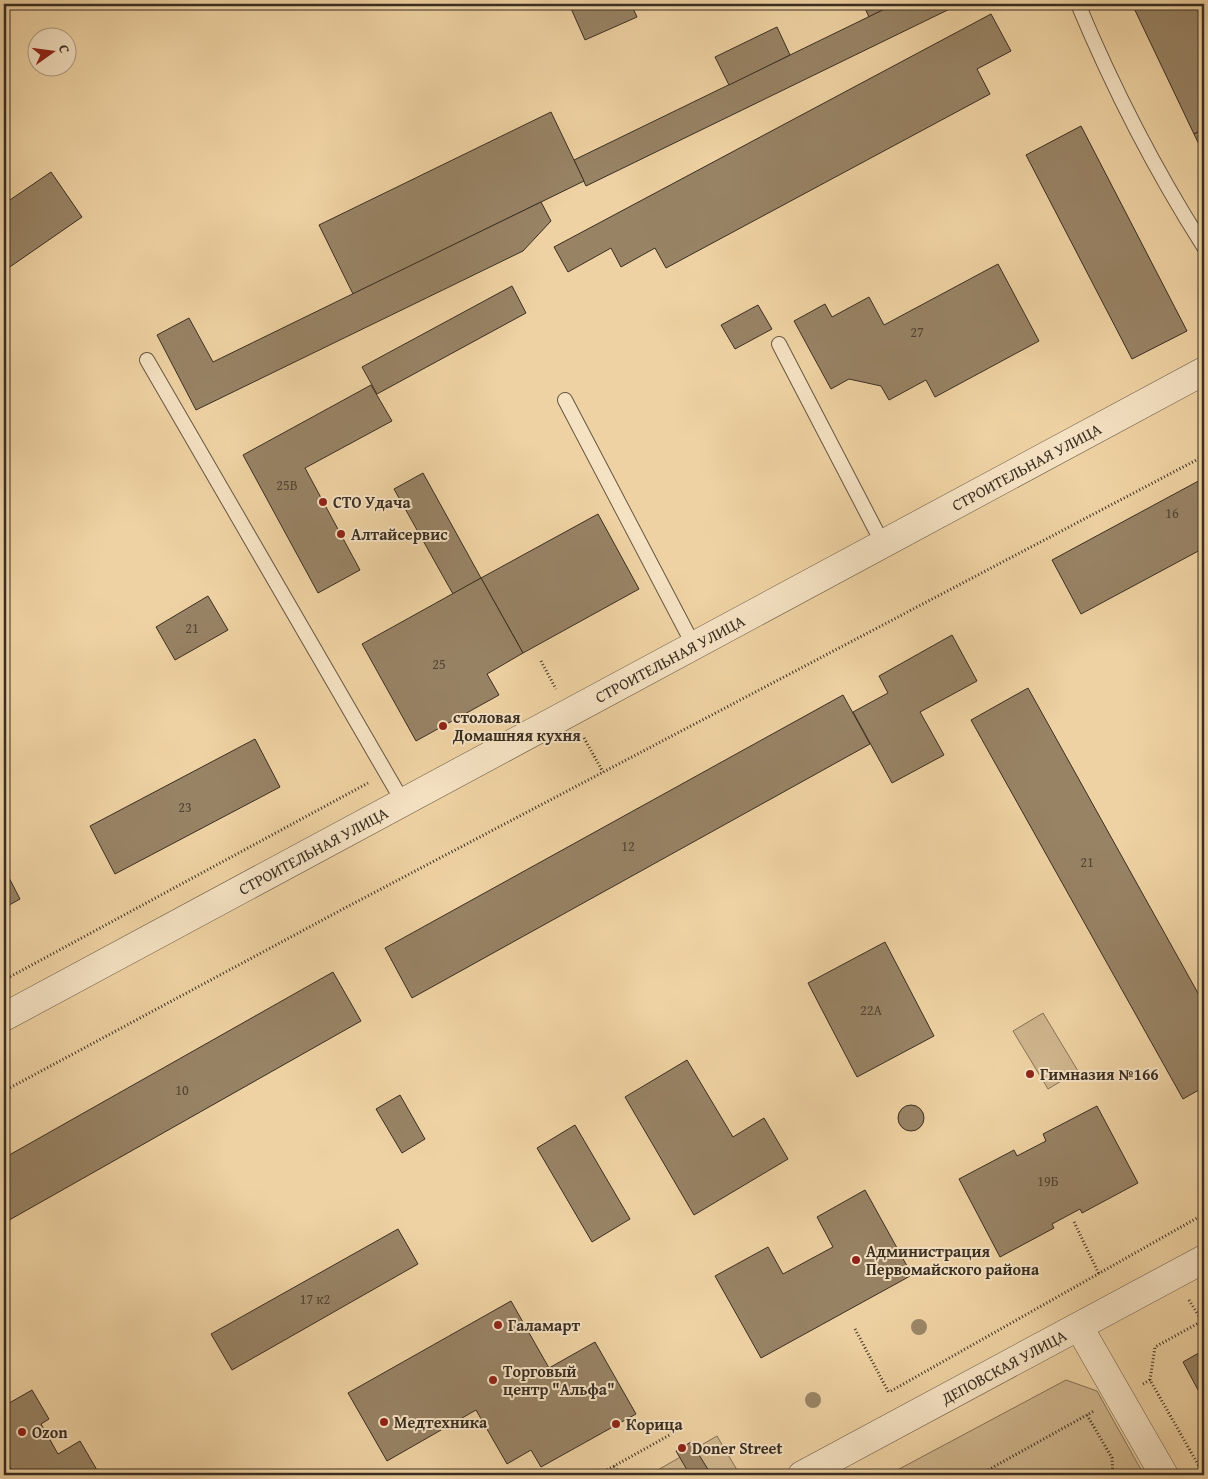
<svg xmlns="http://www.w3.org/2000/svg" width="1208" height="1479" viewBox="0 0 1208 1479" font-family="'Gentium Book Plus',serif">
	<style>
		.green { fill: #d0b68d; stroke: #847258 }
		.building { fill: #988365; stroke: #392e22 }
		.lines { fill: none; stroke-linecap: round; stroke-linejoin: round }
		.service-casing { stroke: #665742; stroke-width: 16 }
		.minor-casing { stroke: #665742; stroke-width: 29 }
		.tertiary-casing { stroke: #665742; stroke-width: 29 }
		.path { stroke: #392e22; stroke-width: 3; stroke-dasharray: 1 2.5; stroke-linecap: butt }
		.service { stroke: #f5e2c3; stroke-width: 14 }
		.minor { stroke: #f5e2c3; stroke-width: 28 }
		.tertiary { stroke: #f5e2c3; stroke-width: 28 }
		.tree { fill: #9b8768 }
		.poi-dot { fill: #8f2418; stroke: #f5e2c3; stroke-width: 2 }
		.labels { text-anchor: middle; dominant-baseline: central; stroke-width: 4; stroke-linejoin: round; paint-order: stroke }
		.number-label { font-size: 14px; fill: #514333 }
		.street-label { font-size: 16px; fill: #392e22; stroke: #f5e2c3 }
		.poi-label { font-size: 16px; font-weight: bold; fill: #392e22; stroke: #f5e2c3; text-anchor: start }
	</style>
	<rect width="100%" height="100%" fill="#efd2a3"/>
	<filter id="stains"><feTurbulence type="fractalNoise" baseFrequency=".004" numOctaves="4"/><feColorMatrix values="0 0 0 0 .2 0 0 0 0 .09 0 0 0 0 .02 0 0 0 .5 -.17"/></filter>
	<radialGradient id="worn" r=".72"><stop offset=".6" stop-color="#630" stop-opacity="0"/><stop offset="1" stop-color="#630" stop-opacity=".3"/></radialGradient>
	<g class="green">
		<path d="M1043 1013 1078 1071 1048 1089 1013 1031Z"/>
		<path d="M1066 1380 1097 1391 1144 1475H888Z"/>
		<path d="M717 1436 740 1475H649Z"/>
	</g>
	<g class="building">
		<path d="M569 4H631L637 17 585 40Z"/>
		<path d="M863 4H895L869 17Z"/>
		<path d="M895 4H960L586 186 574 160Z"/>
		<path d="M1132 4H1204V129L1194 134Z"/>
		<path d="M991 14 1011 51 977 69 990 94 666 268 655 248 621 267 611 248 568 272 554 247Z"/>
		<path d="M777 27 790 55 729 85 715 57Z"/>
		<path d="M551 112 584 181 353 294 319 225Z"/>
		<path d="M1081 126 1187 331 1132 359 1026 155Z"/>
		<path d="M1204 129V155L1194 134Z"/>
		<path d="M51 172 82 217 4 271V204Z"/>
		<path d="M541 202 551 221 523 251 196 410 157 335 189 318 213 362Z"/>
		<path d="M998 264 1039 341 935 397 926 380 889 400 881 386 849 379 831 389 794 321 825 304 832 317 869 297 884 325Z"/>
		<path d="M512 286 526 313 377 394 362 367Z"/>
		<path d="M758 305 772 329 735 349 721 325Z"/>
		<path d="M371 385 392 421 305 468 360 570 318 593 243 455Z"/>
		<path d="M423 473 481 578 453 594 394 489Z"/>
		<path d="M1204 478V548L1081 614 1052 560Z"/>
		<path d="M598 514 639 589 523 653 481 578Z"/>
		<path d="M481 578 523 653 487 674 499 695 416 741 362 644Z"/>
		<path d="M208 596 228 630 175 660 156 627Z"/>
		<path d="M952 635 977 681 920 712 944 755 892 783 853 712 888 693 879 676Z"/>
		<path d="M1028 688 1204 1004V1087L1183 1099 971 720Z"/>
		<path d="M843 695 870 744 412 998 385 948Z"/>
		<path d="M255 739 280 787 115 874 90 826Z"/>
		<path d="M4 868 20 899 4 908Z"/>
		<path d="M885 942 934 1036 857 1077 808 983Z"/>
		<path d="M333 972 361 1021 4 1223V1158Z"/>
		<path d="M687 1060 733 1137 764 1118 788 1159 694 1215 625 1097Z"/>
		<path d="M400 1095 425 1139 402 1153 376 1109Z"/>
		<circle cx="911" cy="1118" r="13"/>
		<path d="M1097 1106 1138 1183 1082 1213 1080 1209 1052 1224 1054 1228 1000 1257 959 1179 1014 1150 1017 1156 1046 1141 1043 1134Z"/>
		<path d="M575 1125 630 1219 592 1242 537 1148Z"/>
		<path d="M865 1190 912 1275 761 1358 715 1276 768 1247 783 1274 833 1247 817 1217Z"/>
		<path d="M398 1229 418 1264 232 1370 211 1334Z"/>
		<path d="M511 1301 549 1368 595 1342 636 1414 541 1467 531 1450 507 1464 476 1410 387 1461 348 1393Z"/>
		<path d="M1204 1350V1401L1183 1362Z"/>
		<path d="M32 1390 49 1419 41 1424 58 1454 80 1441 97 1470 88 1475H14L4 1456V1406Z"/>
		<path d="M691 1442 709 1471 701 1475H690L676 1451Z"/>
	</g>
	<g class="lines">
		<g class="service-casing">
			<g id="service">
				<path d="M1078 4C1113 88 1155 170 1204 247"/>
				<path d="M779 344 883 544"/>
				<path d="M147 360 403 802"/>
				<path d="M565 400 694 646"/>
			</g>
		</g>
		<g class="minor-casing">
			<g id="minor">
				<path id="s1" d="M4 1017 1204 371"/>
				<path d="M1079 1327 1164 1475"/>
			</g>
		</g>
		<g class="tertiary-casing">
			<g id="tertiary">
				<path id="s2" d="M802 1475 1204 1259"/>
			</g>
		</g>
		<g class="path">
			<path d="M541 661 556 689"/>
			<path d="M584 738 603 772"/>
			<path d="M4 980 368 783"/>
			<path d="M4 1091 343 909 1204 456"/>
			<path d="M1074 1222 1099 1274"/>
			<path d="M1189 1300 1202 1321"/>
			<path d="M855 1329 889 1393"/>
			<path d="M1150 1380 1155 1347 1204 1320"/>
			<path d="M1143 1384 1150 1380 1204 1475"/>
			<path d="M891 1391 1204 1214"/>
			<path d="M1087 1415 1112 1458 1113 1475"/>
			<path d="M614 1466 620 1475"/>
			<path d="M598 1475 675 1432"/>
			<path d="M765 1475 773 1471"/>
			<path d="M979 1475 1094 1411"/>
		</g>
		<use href="#service" class="service"/>
		<use href="#minor" class="minor"/>
		<use href="#tertiary" class="tertiary"/>
	</g>
	<g class="tree">
		<circle cx="919" cy="1327" r="8"/>
		<circle cx="813" cy="1400" r="8"/>
	</g>
	<g class="poi-dot">
		<circle cx="323" cy="502" r="5"/>
		<circle cx="341" cy="534" r="5"/>
		<circle cx="443" cy="726" r="5"/>
		<circle cx="1030" cy="1074" r="5"/>
		<circle cx="856" cy="1260" r="5"/>
		<circle cx="498" cy="1325" r="5"/>
		<circle cx="493" cy="1380" r="5"/>
		<circle cx="384" cy="1422" r="5"/>
		<circle cx="616" cy="1424" r="5"/>
		<circle cx="22" cy="1432" r="5"/>
		<circle cx="682" cy="1448" r="5"/>
	</g>
	<g class="labels">
		<g class="number-label">
			<text x="917" y="332">27</text>
			<text x="287" y="485">25В</text>
			<text x="1172" y="513">16</text>
			<text x="192" y="628">21</text>
			<text x="439" y="664">25</text>
			<text x="185" y="807">23</text>
			<text x="628" y="846">12</text>
			<text x="1087" y="862">21</text>
			<text x="871" y="1010">22А</text>
			<text x="182" y="1090">10</text>
			<text x="1048" y="1181">19Б</text>
			<text x="315" y="1299">17 к2</text>
		</g>
		<g class="street-label">
			<text stroke="none"><textPath href="#s1" startOffset="1161">СТРОИТЕЛЬНАЯ УЛИЦА</textPath></text>
			<text stroke="none"><textPath href="#s1" startOffset="756">СТРОИТЕЛЬНАЯ УЛИЦА</textPath></text>
			<text stroke="none"><textPath href="#s1" startOffset="351">СТРОИТЕЛЬНАЯ УЛИЦА</textPath></text>
			<text stroke="none"><textPath href="#s2" startOffset="229">ДЕПОВСКАЯ УЛИЦА</textPath></text>
		</g>
		<g class="poi-label">
			<text x="333" y="502">СТО Удача</text>
			<text x="351" y="534">Алтайсервис</text>
			<text x="453" y="717">столовая<tspan x="453" dy="18">Домашняя кухня</tspan></text>
			<text x="1040" y="1074">Гимназия №166</text>
			<text x="866" y="1251">Администрация<tspan x="866" dy="18">Первомайского района</tspan></text>
			<text x="508" y="1325">Галамарт</text>
			<text x="503" y="1371">Торговый<tspan x="503" dy="18">центр "Альфа"</tspan></text>
			<text x="394" y="1422">Медтехника</text>
			<text x="626" y="1424">Корица</text>
			<text x="32" y="1432">Ozon</text>
			<text x="692" y="1448">Doner Street</text>
		</g>
	</g>
	<rect width="1208" height="1479" fill="none" stroke="#efd2a3" stroke-width="20"/>
	<rect x="5" y="5" width="1198" height="1469" fill="none" stroke="#392e22" stroke-width="2.5"/>
	<rect x="10" y="10" width="1188" height="1459" fill="none" stroke="#392e22"/>
	<g transform="translate(52 52) rotate(76)"><circle r="24" fill="#f5e2c3" stroke="#aa9a83"/>
	<path d="M0-4L9 19L0 12L-9 19Z" fill="#8f2418"/>
	<text y="-8" font-size="14" font-weight="bold" text-anchor="middle" fill="#392e22">С</text>
	</g>
	<rect width="100%" height="100%" filter="url(#stains)"/>
	<rect width="100%" height="100%" fill="url(#worn)"/>
</svg>
